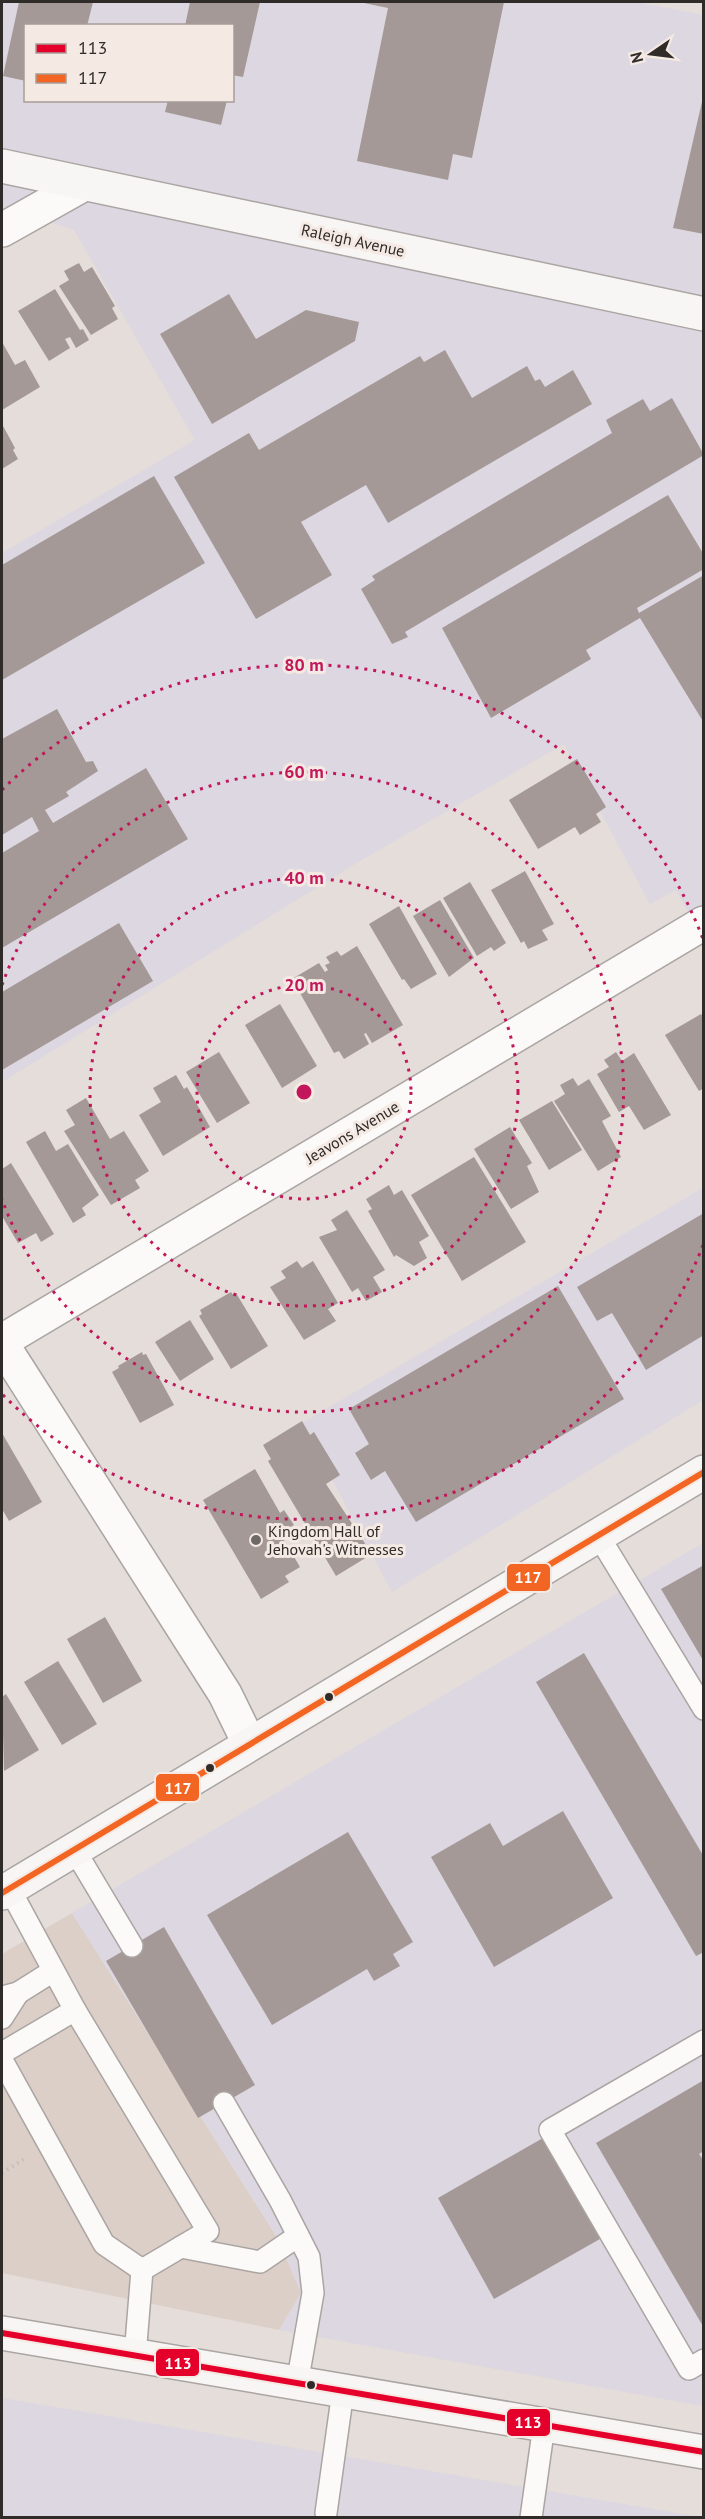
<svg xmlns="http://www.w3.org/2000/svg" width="705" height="2519" viewBox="0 0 705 2519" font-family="'PT Sans',sans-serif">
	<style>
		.built { fill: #dccfc8 }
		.industrial { fill: #dcd7e1; fill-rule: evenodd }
		.building { fill: #a49996 }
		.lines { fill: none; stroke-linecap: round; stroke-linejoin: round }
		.lane-casing { stroke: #aaa5a2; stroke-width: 24 }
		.street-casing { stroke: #aaa5a2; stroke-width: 36 }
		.secondary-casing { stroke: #aaa5a2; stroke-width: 36 }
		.path { stroke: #c2bfbd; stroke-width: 4; stroke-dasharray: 1.5 4.5; stroke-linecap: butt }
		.lane { stroke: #fbfaf9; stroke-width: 21 }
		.street { stroke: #fbfaf9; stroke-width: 33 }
		.secondary { stroke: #f8f6f5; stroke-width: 33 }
		.bus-1-casing { stroke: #f5e9e3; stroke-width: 10 }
		.bus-2-casing { stroke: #f5e9e3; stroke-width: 10 }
		.bus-1 { stroke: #e4002b; stroke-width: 6 }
		.bus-2 { stroke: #f26522; stroke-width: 6 }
		.ring { fill: none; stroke: #c2185b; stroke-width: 3; stroke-dasharray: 3 6 }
		.poi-dot { fill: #6e6966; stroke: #f5e9e3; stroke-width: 2 }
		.bus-dot { fill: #2f2b28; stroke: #f5e9e3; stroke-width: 2 }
		.labels { text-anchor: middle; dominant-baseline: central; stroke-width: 6; stroke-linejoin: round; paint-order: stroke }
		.street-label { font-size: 16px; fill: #2f2b28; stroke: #f5e9e3 }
		.poi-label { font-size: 16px; fill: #2f2b28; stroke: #f5e9e3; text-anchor: start }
		.centre { fill: #c2185b; stroke: #f5e9e3; stroke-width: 3 }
		.ring-label { font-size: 18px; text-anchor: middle; font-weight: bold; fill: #c2185b; stroke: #f5e9e3; stroke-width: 6; stroke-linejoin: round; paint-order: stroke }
		.line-badge { stroke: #f5e9e3; stroke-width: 2 }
		.badge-label { font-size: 16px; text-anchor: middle; font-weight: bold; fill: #fff }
	</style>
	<rect width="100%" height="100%" fill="#e4ddd9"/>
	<path class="built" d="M72 1913 278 2239 301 2293 279 2330 2 2273V1954Z"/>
	<g class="industrial">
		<path d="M2 2H636L703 15V937L676 890 650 904 564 744 363 859 2 1082V553L195 440 74 230 2 206ZM26 26H232V100H26Z"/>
		<path d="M703 1188V1400L392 1592 302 1423Z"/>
		<path d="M703 1543V2406L279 2330 301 2293 278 2239 72 1913Z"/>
		<path d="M2 2398 700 2517H2Z"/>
	</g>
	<g class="building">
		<path d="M19 2H93L87 26H26V81L3 76Z"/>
		<path d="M190 2H260L243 77 232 75V26H185Z"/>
		<path d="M359 2H504L472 158 453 154 448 180 357 161 388 8Z"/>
		<path d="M704 93V234L673 228Z"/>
		<path d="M168 100H227L221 125 165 112Z"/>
		<path d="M79 263 84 272 92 267 115 306 112 308 118 319 91 335 59 286 69 280 64 271Z"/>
		<path d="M55 289 80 330 83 329 89 340 76 348 70 337 65 339 70 348 49 361 18 311Z"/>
		<path d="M229 294 256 339 306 310 359 322 355 341 212 424 160 334Z"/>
		<path d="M2 342 15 365 25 360 40 387 2 410Z"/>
		<path d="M445 350 472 398 527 366 535 381 540 379 545 387 573 370 592 404 388 523 366 485 301 522 332 575 256 619 174 477 249 433 259 450 420 356 424 362Z"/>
		<path d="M672 398 704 455 405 632 408 637 392 644 361 589 375 580 372 576 612 433 606 420 643 399 650 411Z"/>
		<path d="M2 424 15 448 13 450 18 459 2 469Z"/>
		<path d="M154 476 205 563 2 680V565Z"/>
		<path d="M668 495 704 555V569L637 608 639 613 704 575V723L640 618 586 650 591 659 491 718 442 628Z"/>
		<path d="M57 709 86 762 93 761 98 771 66 792 69 796 45 810 53 823 146 768 188 839 2 948V853L39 831 32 817 2 835V739Z"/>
		<path d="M577 759 606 807 596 814 601 822 580 835 575 827 538 849 509 800Z"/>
		<path d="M525 871 554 924 542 930 548 940 528 949 524 941 521 943 491 890Z"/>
		<path d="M470 882 506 943 494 951 491 947 477 956 443 898Z"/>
		<path d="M440 900 474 958 449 977 413 916Z"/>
		<path d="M399 906 437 974 411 989 404 979 402 980 369 924Z"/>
		<path d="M119 923 153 981 2 1070V992Z"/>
		<path d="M357 946 403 1025 372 1043 366 1033 364 1034 369 1044 344 1059 339 1051 334 1053 292 979 319 963 325 972 328 970 325 965 330 963 326 957 337 951 341 956Z"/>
		<path d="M280 1004 317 1066 282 1088 245 1025Z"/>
		<path d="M701 1014 704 1018V1088L699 1091 665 1035Z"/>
		<path d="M219 1052 250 1103 217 1123 186 1072Z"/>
		<path d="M616 1052 622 1061 634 1053 671 1115 644 1130 629 1106 619 1112 597 1074 609 1067 604 1060Z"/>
		<path d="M176 1075 184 1089 187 1087 210 1127 163 1156 139 1115 161 1102 153 1088Z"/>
		<path d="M573 1078 578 1086 589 1079 611 1116 602 1121 621 1157 598 1171 554 1101 565 1094 560 1085Z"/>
		<path d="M86 1098 110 1139 124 1131 149 1171 135 1180 140 1188 111 1205 64 1131 75 1125 66 1110Z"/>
		<path d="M552 1101 582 1150 549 1170 519 1120Z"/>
		<path d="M510 1127 532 1163 527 1166 539 1192 511 1209 474 1149Z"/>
		<path d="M45 1131 56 1151 68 1144 99 1195 82 1208 86 1215 73 1223 26 1142Z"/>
		<path d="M474 1157 526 1242 462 1281 411 1195Z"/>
		<path d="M11 1163 54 1234 41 1242 36 1233 18 1243 2 1216V1169Z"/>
		<path d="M389 1185 394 1195 402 1190 429 1236 419 1242 427 1258 414 1266 396 1255 394 1257 368 1211 372 1209 366 1199Z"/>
		<path d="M347 1210 385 1270 373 1277 382 1292 366 1301 358 1288 352 1292 319 1237 337 1230 331 1220Z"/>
		<path d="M704 1213V1335L646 1370 612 1313 597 1321 577 1287Z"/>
		<path d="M297 1261 302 1268 313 1261 338 1303 328 1309 336 1321 304 1340 270 1287 286 1278 281 1271Z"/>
		<path d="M558 1286 624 1399 416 1522 385 1471 371 1480 355 1453 369 1444 349 1409Z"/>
		<path d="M231 1292 233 1295 236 1293 268 1346 231 1369 199 1316 202 1314 200 1310Z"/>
		<path d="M190 1320 214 1359 180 1381 155 1342Z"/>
		<path d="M142 1352 143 1355 146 1354 174 1405 140 1423 112 1372 119 1368 118 1366Z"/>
		<path d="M302 1421 310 1435 314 1432 340 1475 326 1484 372 1554 336 1576 268 1461 271 1459 263 1445Z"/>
		<path d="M2 1433 42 1502 9 1521 2 1509Z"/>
		<path d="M255 1469 280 1513 284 1510 294 1525 280 1533 300 1567 285 1576 289 1582 261 1599 203 1500Z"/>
		<path d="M704 1565V1662L661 1589Z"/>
		<path d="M105 1617 142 1681 103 1703 67 1639Z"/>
		<path d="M584 1653 704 1857V1952L696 1956 536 1682Z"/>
		<path d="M58 1661 97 1724 62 1745 24 1682Z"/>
		<path d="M6 1694 39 1750 4 1771 2 1697Z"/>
		<path d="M563 1811 613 1898 494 1967 431 1857 490 1823 503 1846Z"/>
		<path d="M348 1832 413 1942 393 1954 400 1966 393 1970 374 1981 367 1969 272 2025 207 1915Z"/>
		<path d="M164 1927 255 2085 198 2118 106 1961Z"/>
		<path d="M704 2080V2151L699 2154 704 2161V2328L596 2143Z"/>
		<path d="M550 2134 607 2235 494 2299 438 2198Z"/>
	</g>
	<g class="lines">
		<g class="lane-casing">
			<g id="lane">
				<path d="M598 1535 704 1709"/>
				<path d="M74 1849 132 1946"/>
				<path d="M9 1888 75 2010 208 2231 142 2270"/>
				<path d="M2 1997 18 1993 53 1971"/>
				<path d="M2 2018 18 1993"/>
				<path d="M704 2041 550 2130 689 2369 704 2360"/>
				<path d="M2 2053 75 2010"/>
				<path d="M2 2060 104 2244 142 2270 135 2356"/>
				<path d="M224 2103 280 2200 309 2257 313 2293 297 2384"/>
				<path d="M181 2247 260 2262 298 2236"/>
				<path d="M326 2513 343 2391"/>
				<path d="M531 2518 544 2425"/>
			</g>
		</g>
		<g class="street-casing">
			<g id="street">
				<path d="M2 230 84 184"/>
				<path d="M2 1341 704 923"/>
				<path d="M2 1344 225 1694 249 1743"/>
			</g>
		</g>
		<g class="secondary-casing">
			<g id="secondary">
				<path d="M2 166 704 314"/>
				<path d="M2 1893 704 1472"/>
				<path d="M2 2333 704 2452"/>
			</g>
		</g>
		<path class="path" d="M2 2173 24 2159"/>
		<use href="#lane" class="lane"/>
		<use href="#street" class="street"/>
		<use href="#secondary" class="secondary"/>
		<g class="bus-1-casing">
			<path id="bus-1" d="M2 2333 704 2452"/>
		</g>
		<g class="bus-2-casing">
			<path id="bus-2" d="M2 1893 704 1472"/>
		</g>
		<use href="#bus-1" class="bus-1"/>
		<use href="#bus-2" class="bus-2"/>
	</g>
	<g class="ring">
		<circle cx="304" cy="1092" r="107"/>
		<circle cx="304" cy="1092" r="214"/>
		<path d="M2 985A320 320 0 1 1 2 1199"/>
		<path d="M703 1245A427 427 0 0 1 2 1394M2 790A427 427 0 0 1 703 939"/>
	</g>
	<circle class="poi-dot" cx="256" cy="1540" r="6"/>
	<g class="bus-dot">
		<circle cx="329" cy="1697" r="5"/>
		<circle cx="210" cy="1768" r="5"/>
		<circle cx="311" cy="2385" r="5"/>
	</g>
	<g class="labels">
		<g class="street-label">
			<text transform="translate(353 240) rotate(12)">Raleigh Avenue</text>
			<text transform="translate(352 1132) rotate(-31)">Jeavons Avenue</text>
		</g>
		<g class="poi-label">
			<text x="268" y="1531">Kingdom Hall of<tspan x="268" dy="18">Jehovah's Witnesses</tspan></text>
		</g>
	</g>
	<circle cx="304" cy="1092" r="9" class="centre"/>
	<g class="ring-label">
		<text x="304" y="671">80 m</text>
		<text x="304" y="778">60 m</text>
		<text x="304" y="884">40 m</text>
		<text x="304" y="991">20 m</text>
	</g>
	<g class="line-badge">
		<rect x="506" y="1563" width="45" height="29" rx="6" fill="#f26522"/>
		<rect x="155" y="1773" width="45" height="29" rx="6" fill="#f26522"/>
		<rect x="155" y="2348" width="45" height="29" rx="6" fill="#e4002b"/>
		<rect x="506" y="2408" width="45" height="29" rx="6" fill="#e4002b"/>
	</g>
	<g class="badge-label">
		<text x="528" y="1583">117</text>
		<text x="178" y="1794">117</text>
		<text x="178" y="2369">113</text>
		<text x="528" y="2428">113</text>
	</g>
	<rect width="705" height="2519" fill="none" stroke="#2f2b28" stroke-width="6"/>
	<rect x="24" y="24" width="210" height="78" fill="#f5e9e3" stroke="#a69d98" stroke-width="1.5"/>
	<rect x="36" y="44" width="30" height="9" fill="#e4002b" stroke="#a69d98" stroke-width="1.5"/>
	<text x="78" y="54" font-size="18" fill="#2f2b28">113</text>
	<rect x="36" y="74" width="30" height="9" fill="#f26522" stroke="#a69d98" stroke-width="1.5"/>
	<text x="78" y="84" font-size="18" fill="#2f2b28">117</text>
	<g transform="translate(651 54) rotate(256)" stroke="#f5e9e3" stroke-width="4.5" paint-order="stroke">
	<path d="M0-4.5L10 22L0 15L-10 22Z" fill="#2f2b28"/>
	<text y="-9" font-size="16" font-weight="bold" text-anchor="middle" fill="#2f2b28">N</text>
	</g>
</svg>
